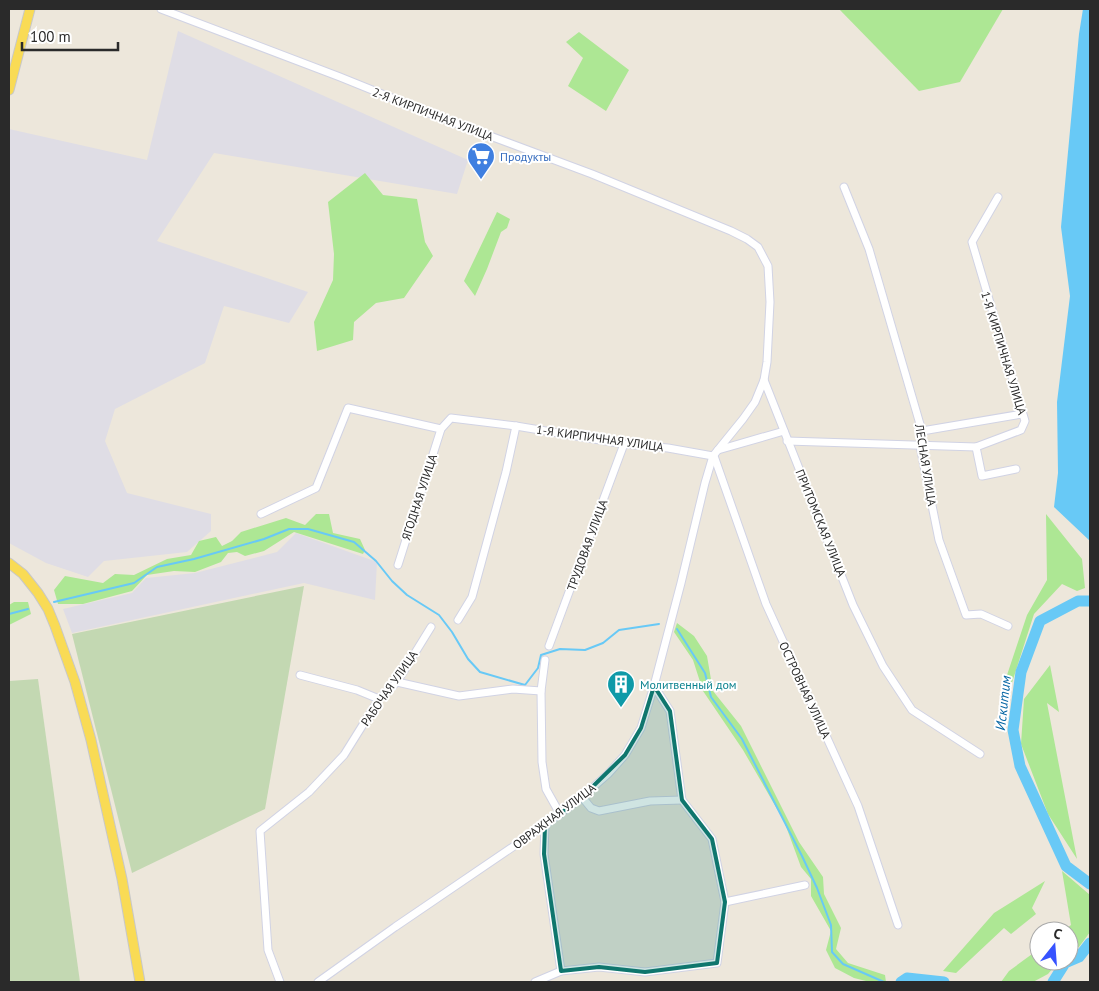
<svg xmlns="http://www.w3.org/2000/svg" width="1099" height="991" viewBox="0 0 1099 991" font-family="'PT Sans',sans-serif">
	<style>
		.industrial { fill: #dfdde5 }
		.green { fill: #ade794 }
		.cemetery { fill: #c3d8b2 }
		.water { fill: #68c9f6 }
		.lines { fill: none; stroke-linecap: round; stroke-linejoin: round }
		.stream { stroke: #68c9f6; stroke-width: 2 }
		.river { stroke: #68c9f6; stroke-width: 11 }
		.minor-casing { stroke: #d1d3e4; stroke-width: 9 }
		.major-casing { stroke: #c8c8c8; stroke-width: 11 }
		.minor { stroke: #fff; stroke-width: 7 }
		.major { stroke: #f9db55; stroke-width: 9 }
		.marked { fill: #0f766e; fill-opacity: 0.2; stroke: #0f766e; stroke-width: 4; stroke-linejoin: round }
		.labels { text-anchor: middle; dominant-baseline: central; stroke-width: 4; stroke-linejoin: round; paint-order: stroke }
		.street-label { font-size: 12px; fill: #2a2a2a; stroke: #fff }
		.shop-label { font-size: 12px; fill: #366cbe; stroke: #fff; text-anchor: start }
		.culture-label { font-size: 12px; fill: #0d838f; stroke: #fff; text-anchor: start }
		.water-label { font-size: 14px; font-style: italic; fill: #0566a4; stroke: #fff }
	</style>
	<rect width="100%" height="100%" fill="#ede7db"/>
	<g class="industrial">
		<path d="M178 31 468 160 457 194 214 153 157 241 308 292 289 323 224 306 205 363 115 409 105 441 127 493 211 514V531L187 552 104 561 88 577 46 563 9 543V129L147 160Z"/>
		<path d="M296 533 377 562 375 600 304 583 72 633 63 609 132 593 146 578 195 573 277 552Z"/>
	</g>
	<g class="green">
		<path d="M839 9H1003L960 82 919 91Z"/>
		<path d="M579 32 629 70 606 111 568 86 583 58 566 42Z"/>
		<path d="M365 173 383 195 417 199 425 242 433 256 404 298 376 303 354 322 353 340 317 351 314 322 333 280 334 254 328 202Z"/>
		<path d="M497 212 510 219 507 228 501 232 487 269 475 296 464 281Z"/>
		<path d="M316 514H329L333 533 360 539 365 550 363 554 294 532 264 551 245 556 237 552 228 553 221 562 195 572 174 571 147 575 132 591 83 604H58L54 590 65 576 103 583 115 574 134 575 167 559 191 555 199 541 216 537 222 546 232 541 241 532 286 518 305 525Z"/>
		<path d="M1046 514 1082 559 1085 588 1077 591 1062 584 1034 614 1009 692 1007 675 1027 615 1047 580Z"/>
		<path d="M14 602H28L31 614 9 625V605Z"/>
		<path d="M677 623 694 636 707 656 713 691 741 726 799 842 823 877 824 894 841 928 836 949 848 963 885 975 886 982H870L854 978 835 968 826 950 831 931 811 896V879L801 867 784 821 743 750 703 691 693 660 674 632Z"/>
		<path d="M1050 665 1059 712 1047 703 1077 859 1048 814 1021 744 1024 699Z"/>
		<path d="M1062 871 1090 895V932L1079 947 1069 949V931H1063L1071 925Z"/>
		<path d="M1045 881 1032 908 1036 914 1011 934 1004 928 956 973 943 971 994 913Z"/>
		<path d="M1039 949V961H1059L1048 974 1033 982H1001L1009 971Z"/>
	</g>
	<g class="cemetery">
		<path d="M304 586 265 809 132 873 72 634Z"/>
		<path d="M38 679 80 982H9V681Z"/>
	</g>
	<path class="water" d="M1083 9H1090V541L1054 507 1058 473 1057 402 1070 296 1061 227 1079 34Z"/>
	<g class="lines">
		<g class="stream">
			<path d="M54 602 134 583 157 567 194 559 264 539 289 529H308L354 542 376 561 392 581 407 595 439 615 452 632 468 659 480 672 525 685 538 668 541 655 560 649 585 650 603 643 619 630 659 624"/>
			<path d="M9 614 28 609"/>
			<path d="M677 629 705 673 711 697 742 739 802 856 817 888 831 925 832 952 843 964 884 982"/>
		</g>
		<g class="river">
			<path d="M1090 601H1078L1040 621 1021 672 1013 730 1020 766 1066 866 1090 884"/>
			<path d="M901 982 907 978 944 982"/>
			<path d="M1053 982 1065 963 1079 957 1090 943"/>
		</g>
		<g class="minor-casing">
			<g id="minor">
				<path d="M161 9 340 77 434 115 592 174 731 231 747 239 758 247 768 266 770 302 767 362 764 380 853 605 883 666 912 710 980 754"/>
				<path d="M844 187 869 249 922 431 920 446 939 540 966 615 981 614 1008 626"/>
				<path d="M922 431 1022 414"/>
				<path d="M787 441 976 447 1021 430 1025 421 972 242 998 197"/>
				<path d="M976 447 982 476 1016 469"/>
				<path d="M718 450 784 431"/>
				<path d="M714 456 766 604 858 806 898 925"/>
				<path d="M261 514 316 488 348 408 441 429"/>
				<path d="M398 565 441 429 451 418 516 426 624 444 668 448 713 456"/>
				<path d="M458 620 472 597 506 472 516 426"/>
				<path d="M549 646 624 444"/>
				<path d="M545 660 541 691 542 762 546 789 560 814"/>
				<path d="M300 675 357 690 379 699"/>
				<path d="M397 682 459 696 513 689 541 691"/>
				<path d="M582 797 591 808 599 811 650 801 682 800"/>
				<path d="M545 825 544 854 561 971"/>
				<path d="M725 902 805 885"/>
				<path d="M280 982 268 950 260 831 309 792 344 755 379 699 397 682 431 627"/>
				<path d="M318 982 395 927 545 825 582 797 608 774 625 755 641 728 654 686 681 583 705 483 713 456 743 419 755 402 764 380"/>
				<path d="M535 982 561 971 599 967 645 972 717 963 725 902 712 839 682 800 670 711 654 686"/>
			</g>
		</g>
		<g class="major-casing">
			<g id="major">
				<path d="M9 90 30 9"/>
				<path d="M9 563 23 574 38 593 48 609 55 626 75 682 91 740 122 879 140 982"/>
			</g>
		</g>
		<use href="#minor" class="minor"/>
		<use href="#major" class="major"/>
	</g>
	<path class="marked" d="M654 686 670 711 682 800 712 839 725 902 717 963 645 972 599 967 561 971 544 854 545 825 582 797 625 755 641 728Z"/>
	<defs>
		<g id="supermarket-pin" transform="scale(1.4375)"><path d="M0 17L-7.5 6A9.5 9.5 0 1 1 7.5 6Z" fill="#3f7fe0" stroke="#fff"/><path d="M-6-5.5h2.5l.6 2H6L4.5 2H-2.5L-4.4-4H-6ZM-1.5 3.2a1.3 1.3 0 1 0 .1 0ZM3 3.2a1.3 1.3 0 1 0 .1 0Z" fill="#fff"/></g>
		<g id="building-pin" transform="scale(1.4375)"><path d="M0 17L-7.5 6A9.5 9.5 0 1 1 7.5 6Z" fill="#0f9aa8" stroke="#fff"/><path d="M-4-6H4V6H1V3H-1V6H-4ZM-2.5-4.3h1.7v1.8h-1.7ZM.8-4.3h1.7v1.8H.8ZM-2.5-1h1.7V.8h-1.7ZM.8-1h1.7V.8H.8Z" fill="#fff"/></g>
	</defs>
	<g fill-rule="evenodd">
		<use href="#supermarket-pin" x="481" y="156"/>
		<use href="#building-pin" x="621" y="684"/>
	</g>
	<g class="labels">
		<g class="street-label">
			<text transform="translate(433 114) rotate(21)">2-Я КИРПИЧНАЯ УЛИЦА</text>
			<text transform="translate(1004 353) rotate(73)">1-Я КИРПИЧНАЯ УЛИЦА</text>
			<text transform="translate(600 438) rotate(8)">1-Я КИРПИЧНАЯ УЛИЦА</text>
			<text transform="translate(926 465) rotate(81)">ЛЕСНАЯ УЛИЦА</text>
			<text transform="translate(419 497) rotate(-72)">ЯГОДНАЯ УЛИЦА</text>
			<text transform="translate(821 523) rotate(68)">ПРИТОМСКАЯ УЛИЦА</text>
			<text transform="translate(587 545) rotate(-70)">ТРУДОВАЯ УЛИЦА</text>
			<text transform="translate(389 688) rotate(-55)">РАБОЧАЯ УЛИЦА</text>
			<text transform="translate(805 690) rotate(65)">ОСТРОВНАЯ УЛИЦА</text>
			<text transform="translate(554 816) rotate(-37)">ОВРАЖНАЯ УЛИЦА</text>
		</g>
		<g class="shop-label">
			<text x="500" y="156">Продукты</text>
		</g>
		<g class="culture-label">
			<text x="640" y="684">Молитвенный дом</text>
		</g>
		<g class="water-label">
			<text transform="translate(1003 703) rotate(-84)">Искитим</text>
		</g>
	</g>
	<rect width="1099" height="991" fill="none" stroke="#2a2a2a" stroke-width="20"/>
	<g transform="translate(1054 946) rotate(17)"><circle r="24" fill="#ffffff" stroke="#aaaaaa"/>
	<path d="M0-4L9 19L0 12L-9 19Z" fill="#3753ff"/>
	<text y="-8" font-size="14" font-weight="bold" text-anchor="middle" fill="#2a2a2a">С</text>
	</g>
	<path d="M22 42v8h96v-8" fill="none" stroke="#2a2a2a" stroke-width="2.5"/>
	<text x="30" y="42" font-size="15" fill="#2a2a2a" stroke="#ffffff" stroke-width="4" paint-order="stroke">100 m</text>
</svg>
